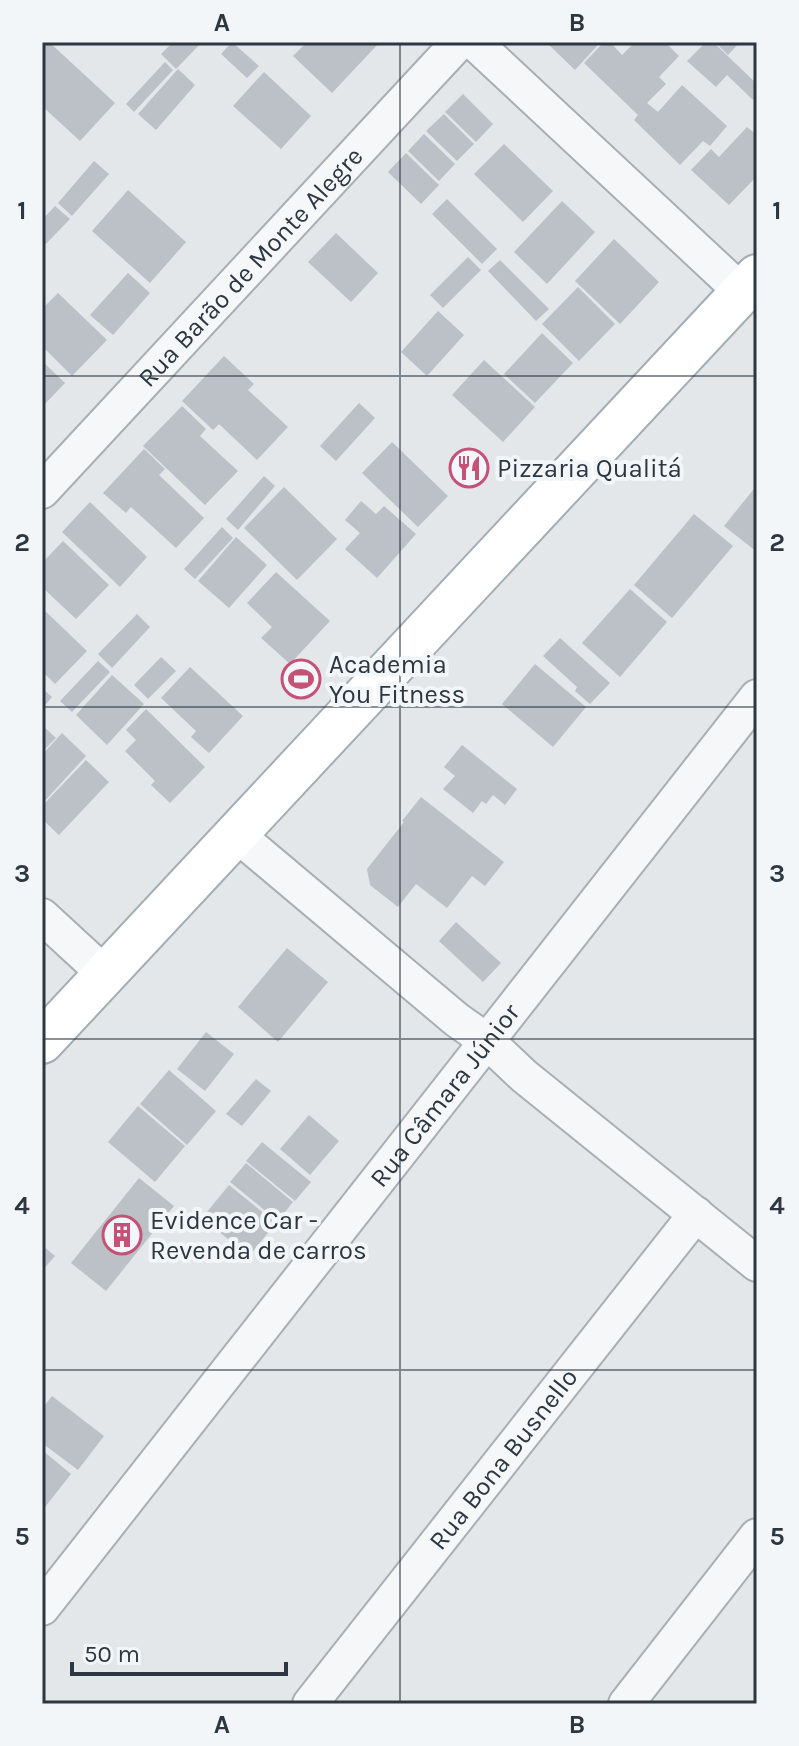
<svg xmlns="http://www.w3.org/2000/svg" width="799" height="1746" viewBox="0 0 799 1746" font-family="Karla,sans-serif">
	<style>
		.building { fill: #bbc1c7 }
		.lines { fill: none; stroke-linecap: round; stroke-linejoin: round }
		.minor-casing { stroke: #a8afb4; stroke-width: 38 }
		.major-casing { stroke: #a3adb5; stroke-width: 46 }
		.minor { stroke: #f6f7f9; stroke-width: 34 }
		.major { stroke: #fff; stroke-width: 42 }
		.grid { fill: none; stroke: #2c3741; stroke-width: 2; stroke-opacity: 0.55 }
		.labels { text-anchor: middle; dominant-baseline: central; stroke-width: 8; stroke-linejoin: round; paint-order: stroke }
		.street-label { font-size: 26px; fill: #2c3741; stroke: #f3f6f8 }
		.poi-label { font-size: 26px; fill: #2c3741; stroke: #f3f6f8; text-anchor: start }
		.neatline { fill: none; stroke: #2c3741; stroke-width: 3 }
		.grid-label { font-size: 26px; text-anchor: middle; font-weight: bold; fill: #2c3741 }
	</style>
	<rect width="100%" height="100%" fill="#e3e7ea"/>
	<g class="building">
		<path d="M44 42H49L115 103 80 141 42 106V44Z"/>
		<path d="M173 42H202L176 69 161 54Z"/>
		<path d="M232 42 259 66 247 78 221 54Z"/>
		<path d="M307 42H380L332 93 293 56Z"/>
		<path d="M546 42H593L597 46 575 70Z"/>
		<path d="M604 42H610L622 55 635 42H665L679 56 659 77 666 84 647 103 658 112 682 85 727 126 710 146 703 141 680 165 634 120 638 115 584 63Z"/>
		<path d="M706 42H713L757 84V96L753 100 727 75 716 87 687 61Z"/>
		<path d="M715 42H740L728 55Z"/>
		<path d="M165 62 173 70 134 112 126 104Z"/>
		<path d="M178 69 195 85 156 130 138 114Z"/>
		<path d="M264 72 311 116 281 149 233 106Z"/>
		<path d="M463 94 493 124 476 142 445 112Z"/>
		<path d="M444 114 474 144 457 161 426 131Z"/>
		<path d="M747 127 757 135V176L729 205 691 170 711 149 719 157Z"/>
		<path d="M424 134 455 164 439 181 408 151Z"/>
		<path d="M504 144 553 191 523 222 474 174Z"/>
		<path d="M406 153 439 185 421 204 388 172Z"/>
		<path d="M94 161 109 174 72 216 58 203Z"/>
		<path d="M128 190 186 242 150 283 92 231Z"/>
		<path d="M447 199 497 249 482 264 432 214Z"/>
		<path d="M562 201 595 232 547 284 514 252Z"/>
		<path d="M55 206 70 219 42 248V220Z"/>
		<path d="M336 233 378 273 351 302 308 262Z"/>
		<path d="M614 239 659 282 620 324 575 281Z"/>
		<path d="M468 257 481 270 443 308 430 295Z"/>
		<path d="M500 260 549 309 536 321 488 271Z"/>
		<path d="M128 273 150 293 113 335 90 315Z"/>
		<path d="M578 287 615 324 579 361 542 324Z"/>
		<path d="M58 293 107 340 72 376 42 346V309Z"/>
		<path d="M438 311 464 335 427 376 401 352Z"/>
		<path d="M542 333 573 363 535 403 504 374Z"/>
		<path d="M224 356 254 384 248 390 288 427 257 460 219 424 213 430 182 401Z"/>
		<path d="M484 360 535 407 503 442 452 395Z"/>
		<path d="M42 361 65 383 42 407Z"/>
		<path d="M359 403 375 418 336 461 320 446Z"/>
		<path d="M182 406 206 429 200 436 238 471 205 505 143 446Z"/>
		<path d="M392 442 448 496 418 527 362 473Z"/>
		<path d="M144 449 165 469 159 475 204 518 176 548 131 507 126 513 103 493Z"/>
		<path d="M264 476 275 486 238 530 226 519Z"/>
		<path d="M757 485V552L724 526Z"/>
		<path d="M284 487 337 539 297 580 244 528Z"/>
		<path d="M361 501 376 514 384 506 416 534 377 578 345 549 360 533 345 520Z"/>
		<path d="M90 502 147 557 120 587 62 532Z"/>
		<path d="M694 514 733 546 672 618 634 585Z"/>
		<path d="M222 527 233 538 195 579 184 569Z"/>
		<path d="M236 537 267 565 229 608 198 581Z"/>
		<path d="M63 541 109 585 76 619 42 587V563Z"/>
		<path d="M276 572 330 621 290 664 261 638 272 627 247 603Z"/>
		<path d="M630 589 667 622 620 677 582 643Z"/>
		<path d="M42 608 87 651 55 684 42 671Z"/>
		<path d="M137 614 150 627 112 668 98 654Z"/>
		<path d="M560 638 610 683 590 704 575 691 577 687 543 656Z"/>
		<path d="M161 657 176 671 148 699 134 685Z"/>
		<path d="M98 661 110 672 72 712 60 701Z"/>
		<path d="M535 664 586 707 553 747 502 704Z"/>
		<path d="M190 667 243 716 209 753 191 737 196 731 161 698Z"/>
		<path d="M112 675 144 704 107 745 76 715Z"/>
		<path d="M42 688 52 697 42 709Z"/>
		<path d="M146 709 205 767 170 803 151 785 155 781 125 751 136 740 126 730Z"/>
		<path d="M42 725 56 738 42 752Z"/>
		<path d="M62 733 86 756 42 804V755Z"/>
		<path d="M462 745 517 789 505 805 493 795 486 804 482 801 473 813 443 789 455 776 444 767Z"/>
		<path d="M86 760 109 782 59 835 42 819V806Z"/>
		<path d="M421 797 504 862 485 886 472 876 447 908 416 884 398 907 370 885 367 869 404 822 402 821Z"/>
		<path d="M456 922 501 963 483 982 439 941Z"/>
		<path d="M287 948 328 982 278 1042 238 1007Z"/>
		<path d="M206 1032 234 1054 205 1091 177 1069Z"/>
		<path d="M169 1070 216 1111 187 1145 140 1104Z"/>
		<path d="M256 1079 271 1091 242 1126 226 1114Z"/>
		<path d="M138 1106 185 1146 155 1182 108 1142Z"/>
		<path d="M309 1115 339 1141 310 1175 280 1149Z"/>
		<path d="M262 1142 311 1182 295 1201 246 1161Z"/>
		<path d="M246 1163 293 1202 278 1221 230 1182Z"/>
		<path d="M139 1178 174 1206 106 1291 71 1263Z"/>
		<path d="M229 1185 276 1223 249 1256 202 1218Z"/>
		<path d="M42 1245 55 1256 42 1271Z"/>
		<path d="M52 1396 104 1436 78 1470 42 1443V1409Z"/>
		<path d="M42 1450 71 1474 42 1511Z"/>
	</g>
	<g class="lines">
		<g class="minor-casing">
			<g id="minor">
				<path d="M474 42 742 292"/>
				<path id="s1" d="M42 491 459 42"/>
				<path d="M236 834 457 1020 487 1041 524 1076 757 1264"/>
				<path d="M42 916 105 974"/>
				<path id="s2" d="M42 1608 757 697"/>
				<path id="s3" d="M310 1704 696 1214"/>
				<path d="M626 1704 757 1536"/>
			</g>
		</g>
		<g class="major-casing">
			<path id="major" d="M42 1042 757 276"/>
		</g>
		<use href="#minor" class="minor"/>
		<use href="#major" class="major"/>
	</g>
	<path class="grid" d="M400 42V1704M42 376H757M42 707H757M42 1039H757M42 1370H757"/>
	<defs>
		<g id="restaurant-ring" transform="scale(2)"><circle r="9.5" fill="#f3f6f8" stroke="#c55276" stroke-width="1.5"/><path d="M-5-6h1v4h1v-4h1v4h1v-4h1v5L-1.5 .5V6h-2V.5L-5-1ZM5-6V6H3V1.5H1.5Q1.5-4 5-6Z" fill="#c55276"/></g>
		<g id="stadium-ring" transform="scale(2)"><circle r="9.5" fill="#f3f6f8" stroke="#c55276" stroke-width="1.5"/><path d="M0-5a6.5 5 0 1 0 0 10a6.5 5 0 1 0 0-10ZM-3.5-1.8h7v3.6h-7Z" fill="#c55276"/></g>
		<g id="building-ring" transform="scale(2)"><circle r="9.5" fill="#f3f6f8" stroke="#c55276" stroke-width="1.5"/><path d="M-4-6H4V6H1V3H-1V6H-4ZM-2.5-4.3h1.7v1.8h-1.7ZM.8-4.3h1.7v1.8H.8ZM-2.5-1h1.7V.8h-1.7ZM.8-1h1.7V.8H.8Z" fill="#c55276"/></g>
	</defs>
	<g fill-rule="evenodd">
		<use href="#restaurant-ring" x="469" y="468"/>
		<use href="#stadium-ring" x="301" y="679"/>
		<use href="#building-ring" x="122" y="1235"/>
	</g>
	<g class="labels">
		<g class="street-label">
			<text stroke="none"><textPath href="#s1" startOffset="306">Rua Barão de Monte Alegre</textPath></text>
			<text stroke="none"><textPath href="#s2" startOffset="652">Rua Câmara Júnior</textPath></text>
			<text stroke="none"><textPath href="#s3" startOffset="312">Rua Bona Busnello</textPath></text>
		</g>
		<g class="poi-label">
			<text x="497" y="468">Pizzaria Qualitá</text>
			<text x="329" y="664">Academia<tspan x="329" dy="30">You Fitness</tspan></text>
			<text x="150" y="1220">Evidence Car -<tspan x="150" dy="30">Revenda de carros</tspan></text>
		</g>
	</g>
	<rect width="799" height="1746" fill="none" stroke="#f3f6f8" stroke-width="88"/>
	<path d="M72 1662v12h214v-12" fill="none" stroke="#2c3741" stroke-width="4"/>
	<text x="84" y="1662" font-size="24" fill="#2c3741" stroke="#f3f6f8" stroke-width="6" paint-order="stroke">50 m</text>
	<rect x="44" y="44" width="711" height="1658" class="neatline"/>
	<g class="grid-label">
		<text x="222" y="31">A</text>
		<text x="577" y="31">B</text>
		<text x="22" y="219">1</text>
		<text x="777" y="219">1</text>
		<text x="22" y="551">2</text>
		<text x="777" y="551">2</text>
		<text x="22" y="882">3</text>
		<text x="777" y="882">3</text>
		<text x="22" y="1214">4</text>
		<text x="777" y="1214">4</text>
		<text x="22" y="1545">5</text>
		<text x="777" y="1545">5</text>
		<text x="222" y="1733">A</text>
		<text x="577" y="1733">B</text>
	</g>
</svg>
